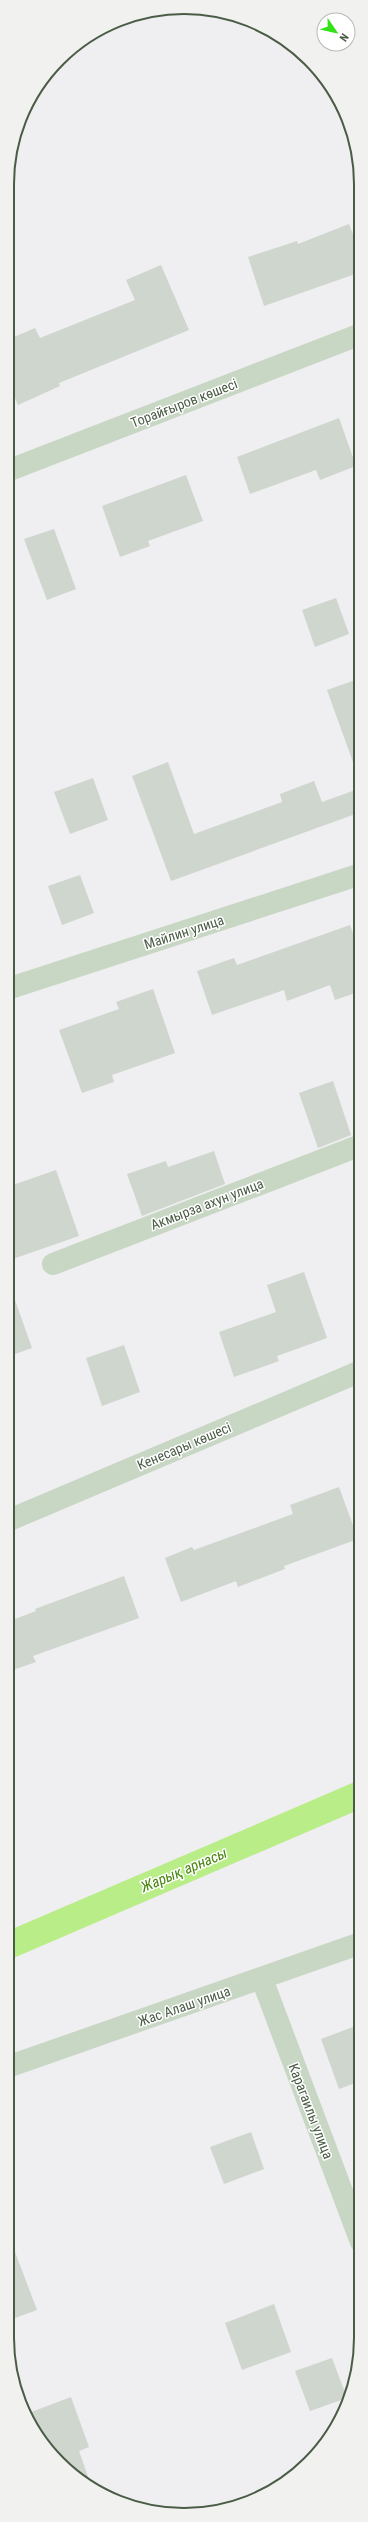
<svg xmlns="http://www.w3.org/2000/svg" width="368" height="2522" viewBox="0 0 368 2522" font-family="'Roboto Condensed',sans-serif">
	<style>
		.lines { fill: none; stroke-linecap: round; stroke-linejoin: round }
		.canal { stroke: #b9ed88; stroke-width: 27 }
		.building { fill: #cfd6ce }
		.minor { stroke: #c8d6c4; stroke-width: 22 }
		.tertiary { stroke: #c8d6c4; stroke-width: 22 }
		.labels { text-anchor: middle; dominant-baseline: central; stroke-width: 3; stroke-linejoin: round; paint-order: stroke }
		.street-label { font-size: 14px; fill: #4b5c46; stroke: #fff }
		.water-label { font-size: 15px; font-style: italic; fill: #46840c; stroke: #fff }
		.rim { fill: none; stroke: #4b5c46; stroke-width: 2 }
	</style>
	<rect width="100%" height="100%" fill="#efeef1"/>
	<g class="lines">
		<path class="canal" d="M7 1946 361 1794"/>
	</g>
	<g class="building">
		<path d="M349 224 361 255V272L264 306 248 257 297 241 298 244Z"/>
		<path d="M161 265 189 330 59 383 60 386 18 405 7 380V340L35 328 40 338 135 300 126 280Z"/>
		<path d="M339 418 356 466 320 480 316 470 250 494 237 457Z"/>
		<path d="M186 475 203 521 148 541 150 546 120 557 102 506Z"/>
		<path d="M54 529 76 589 47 600 24 539Z"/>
		<path d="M336 598 349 634 315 647 302 610Z"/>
		<path d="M361 678V776H358L327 690Z"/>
		<path d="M168 762 194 834 282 802 280 794 314 781 322 802 361 788V812L171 881 132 776Z"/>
		<path d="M93 778 108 820 70 834 54 792Z"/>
		<path d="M80 875 94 913 62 925 48 886Z"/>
		<path d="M350 925 361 955V991L335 1000 330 985 287 1001 284 990 212 1015 197 971 234 958 237 965Z"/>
		<path d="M153 989 175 1053 112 1075 114 1082 82 1093 59 1030 119 1009 116 1002Z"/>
		<path d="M333 1081 351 1135 318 1148 299 1093Z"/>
		<path d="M214 1151 225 1184 142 1216 127 1174 166 1161 168 1167Z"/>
		<path d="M56 1170 79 1236 7 1261V1187Z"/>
		<path d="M304 1272 327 1338 277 1356 279 1361 234 1377 219 1332 276 1312 267 1285Z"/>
		<path d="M10 1286 32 1348 7 1357V1287Z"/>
		<path d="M124 1345 140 1392 102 1406 86 1358Z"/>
		<path d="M339 1487 358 1539 284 1566 285 1569 238 1587 236 1581 181 1602 165 1558 192 1547 194 1550 293 1514 290 1505Z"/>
		<path d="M124 1576 139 1618 33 1656 36 1662 7 1672V1622L36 1611 35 1609Z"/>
		<path d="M361 2024V2081L339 2089 321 2039Z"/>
		<path d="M251 2132 264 2169 224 2184 210 2147Z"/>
		<path d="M9 2236 37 2310 7 2321V2237Z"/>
		<path d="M274 2304 291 2352 242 2370 225 2323Z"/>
		<path d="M332 2358 347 2398 310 2411 295 2371Z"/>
		<path d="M71 2397 89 2447 79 2451 91 2485 59 2463 26 2414Z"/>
	</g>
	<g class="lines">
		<g class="minor">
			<path d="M7 989 361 874"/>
			<path d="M53 1264 361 1145"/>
			<path d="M7 1521 361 1371"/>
			<path d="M262 1979 361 2242"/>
			<path d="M7 2067 361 1943"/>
		</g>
		<path class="tertiary" d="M7 471 361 334"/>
	</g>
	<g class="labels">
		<g class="street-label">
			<text transform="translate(184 403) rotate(-21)">Торайғыров көшесі</text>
			<text transform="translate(184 932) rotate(-18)">Майлин улица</text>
			<text transform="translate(207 1204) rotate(-21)">Акмырза ахун улица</text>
			<text transform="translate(184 1446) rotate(-23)">Кенесары көшесі</text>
			<text transform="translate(184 2006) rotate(-19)">Жас Алаш улица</text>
			<text transform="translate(311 2111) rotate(69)">Карагаилы улица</text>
		</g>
		<g class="water-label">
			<text transform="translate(184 1870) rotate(-23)">Жарық арнасы</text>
		</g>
	</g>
	<path d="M0 0H368V2522H0ZM184 14H184A170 170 0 0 1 354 184V2338A170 170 0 0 1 184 2508H184A170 170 0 0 1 14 2338V184A170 170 0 0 1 184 14Z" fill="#f1f2f0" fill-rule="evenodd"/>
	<path class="rim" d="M184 14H184A170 170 0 0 1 354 184V2338A170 170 0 0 1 184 2508H184A170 170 0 0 1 14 2338V184A170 170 0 0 1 184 14Z"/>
	<g transform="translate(336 32) rotate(124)"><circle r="19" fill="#ffffff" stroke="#b7beb5"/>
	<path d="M0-3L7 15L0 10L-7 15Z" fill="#31e316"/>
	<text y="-6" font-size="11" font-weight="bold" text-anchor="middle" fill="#4b5c46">N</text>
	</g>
</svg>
